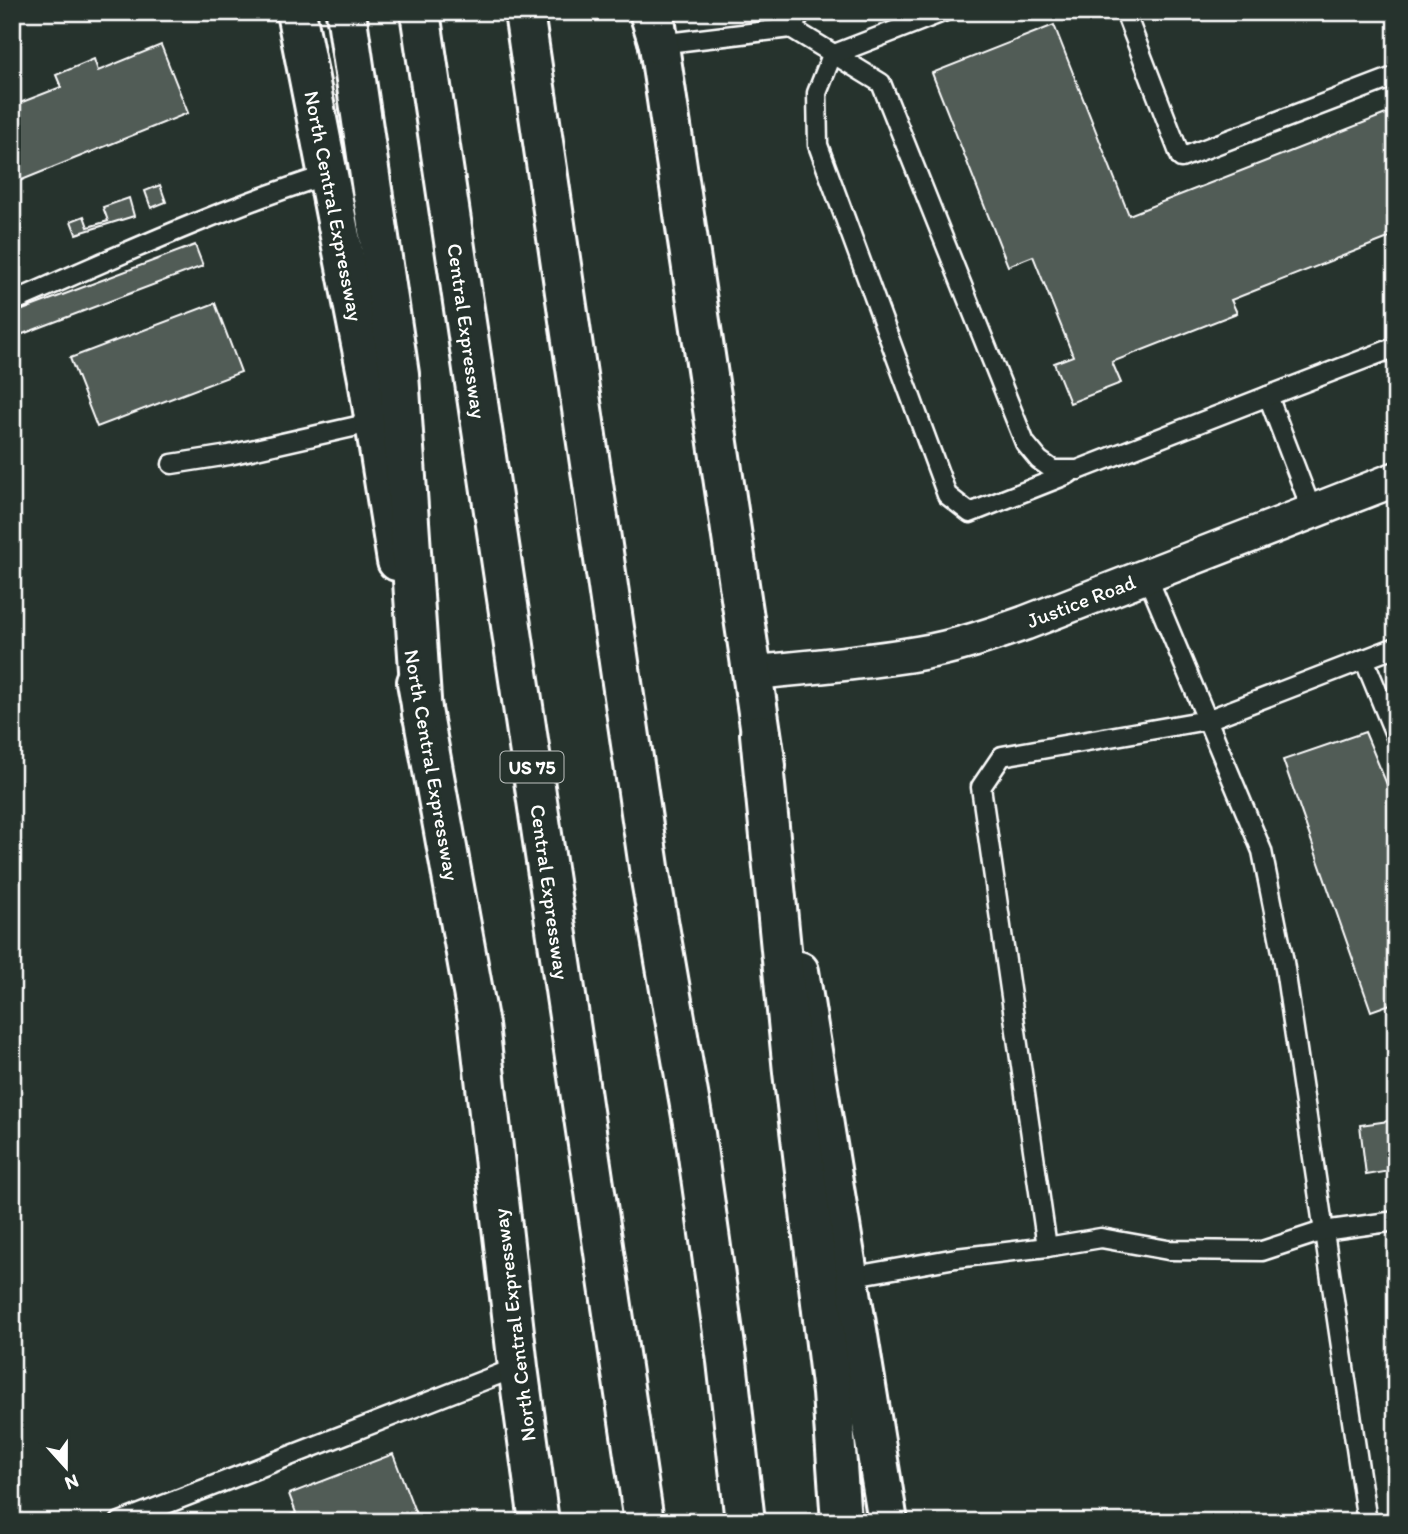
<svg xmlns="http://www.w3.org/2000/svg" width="1408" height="1534" viewBox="0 0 1408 1534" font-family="Itim,sans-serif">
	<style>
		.building { fill: #515c57; stroke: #fff; stroke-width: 2 }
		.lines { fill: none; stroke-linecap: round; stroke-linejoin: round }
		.service-casing { stroke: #fff; stroke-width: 23 }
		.minor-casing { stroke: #fff; stroke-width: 38 }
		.secondary-casing { stroke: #fff; stroke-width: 44 }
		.motorway-casing { stroke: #fff; stroke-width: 44 }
		.service { stroke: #26332d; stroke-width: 18 }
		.minor { stroke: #26332d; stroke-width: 33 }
		.secondary { stroke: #26332d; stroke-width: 38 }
		.motorway { stroke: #26332d; stroke-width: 38 }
		.labels { text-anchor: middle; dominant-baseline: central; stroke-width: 5; stroke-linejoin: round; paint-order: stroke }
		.shield { fill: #26332d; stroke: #bec2c0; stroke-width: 2 }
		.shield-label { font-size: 19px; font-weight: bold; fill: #fff }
		.street-label { font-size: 21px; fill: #fff; stroke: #26332d }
	</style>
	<rect width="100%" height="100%" fill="#26332d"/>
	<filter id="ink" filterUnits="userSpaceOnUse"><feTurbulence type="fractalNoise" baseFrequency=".0143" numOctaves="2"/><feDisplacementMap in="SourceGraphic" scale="14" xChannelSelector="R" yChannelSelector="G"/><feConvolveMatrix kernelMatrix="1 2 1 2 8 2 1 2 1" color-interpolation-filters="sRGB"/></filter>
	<g filter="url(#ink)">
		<g class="building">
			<path d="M1054 25 1129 215 1396 110V235L1231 300 1237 313 1112 362 1121 383 1070 403 1054 363 1073 356 1033 256 1008 266 932 73Z"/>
			<path d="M161 45 188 113 12 184V106L61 87 56 75 94 59 98 71Z"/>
			<path d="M160 185 166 202 151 208 145 191Z"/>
			<path d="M129 198 134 216 76 234 71 221 84 216 88 227 108 221 103 207Z"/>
			<path d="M195 245 203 266 12 338V314Z"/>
			<path d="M215 303 241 372 97 427 70 358Z"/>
			<path d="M1365 732 1396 806V1002L1371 1011 1283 760Z"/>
			<path d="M1396 1120V1170L1366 1175 1360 1125Z"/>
			<path d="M1396 1278V1327L1387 1279Z"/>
			<path d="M393 1454 419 1522H273L296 1513 289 1494Z"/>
		</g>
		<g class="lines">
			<g class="service-casing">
				<g id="service">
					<path d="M802 12 791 28 881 83 1025 443 1039 460 1053 470H1078L1268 396 1312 511"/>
					<path d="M943 12 832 55 817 93 818 145 947 495 970 513 1069 474"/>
					<path d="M1125 12 1181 158 1396 76"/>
					<path d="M659 44 791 28"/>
					<path d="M12 302C116 257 219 209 327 175"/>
					<path d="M1268 396 1396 347"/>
					<path d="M172 464 229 455 375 422"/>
					<path d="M1147 576 1262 851 1284 962 1367 1522"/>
					<path d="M1364 659 1396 737"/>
					<path d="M1047 1247 981 787 1002 756 1207 720 1396 647"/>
					<path d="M849 1277 956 1258 1047 1247 1101 1238 1168 1250 1262 1251 1323 1231 1396 1221"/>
					<path d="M120 1522 518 1367"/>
				</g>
			</g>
			<g class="minor-casing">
				<path id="minor" d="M752 673C808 667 865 663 920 653 956 647 991 635 1025 623L1396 479"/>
			</g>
			<g class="secondary-casing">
				<g id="secondary">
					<path d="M296 12 368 379 397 561"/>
					<path d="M654 12 766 766"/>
					<path d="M417 682 479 1025 518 1367 539 1522"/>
					<path d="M799 971 888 1522"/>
				</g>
			</g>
			<g class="motorway-casing">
				<g id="motorway">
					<path d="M346 12 399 374 422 714"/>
					<path d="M420 12 644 1522"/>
					<path d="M524 12 650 874 695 1134 727 1361 745 1522"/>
					<path d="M649 12 659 44"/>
					<path d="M760 734 793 1072 832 1393 841 1522"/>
				</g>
			</g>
			<use href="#service" class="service"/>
			<use href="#minor" class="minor"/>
			<use href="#secondary" class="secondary"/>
			<use href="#motorway" class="motorway"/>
		</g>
	</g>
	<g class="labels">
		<rect class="shield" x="500.5" y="751.5" width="63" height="31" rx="5"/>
		<g class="shield-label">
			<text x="532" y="767">US 75</text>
		</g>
		<g class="street-label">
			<text transform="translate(334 206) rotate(79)">North Central Expressway</text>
			<text transform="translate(467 331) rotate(82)">Central Expressway</text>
			<text transform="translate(1081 601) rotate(-21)">Justice Road</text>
			<text transform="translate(432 765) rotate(80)">North Central Expressway</text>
			<text transform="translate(550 892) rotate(82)">Central Expressway</text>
			<text transform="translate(514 1325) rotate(-97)">North Central Expressway</text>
		</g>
	</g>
	<rect width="1408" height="1534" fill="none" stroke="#26332d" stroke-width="42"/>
	<rect x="21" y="21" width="1366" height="1492" fill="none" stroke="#fff" stroke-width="2.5" filter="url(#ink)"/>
	<g transform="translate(66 1467) rotate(159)" stroke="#26332d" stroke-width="5" paint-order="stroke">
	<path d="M0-5L12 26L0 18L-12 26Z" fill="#ffffff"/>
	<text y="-10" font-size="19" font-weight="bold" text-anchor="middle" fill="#ffffff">N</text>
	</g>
</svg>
